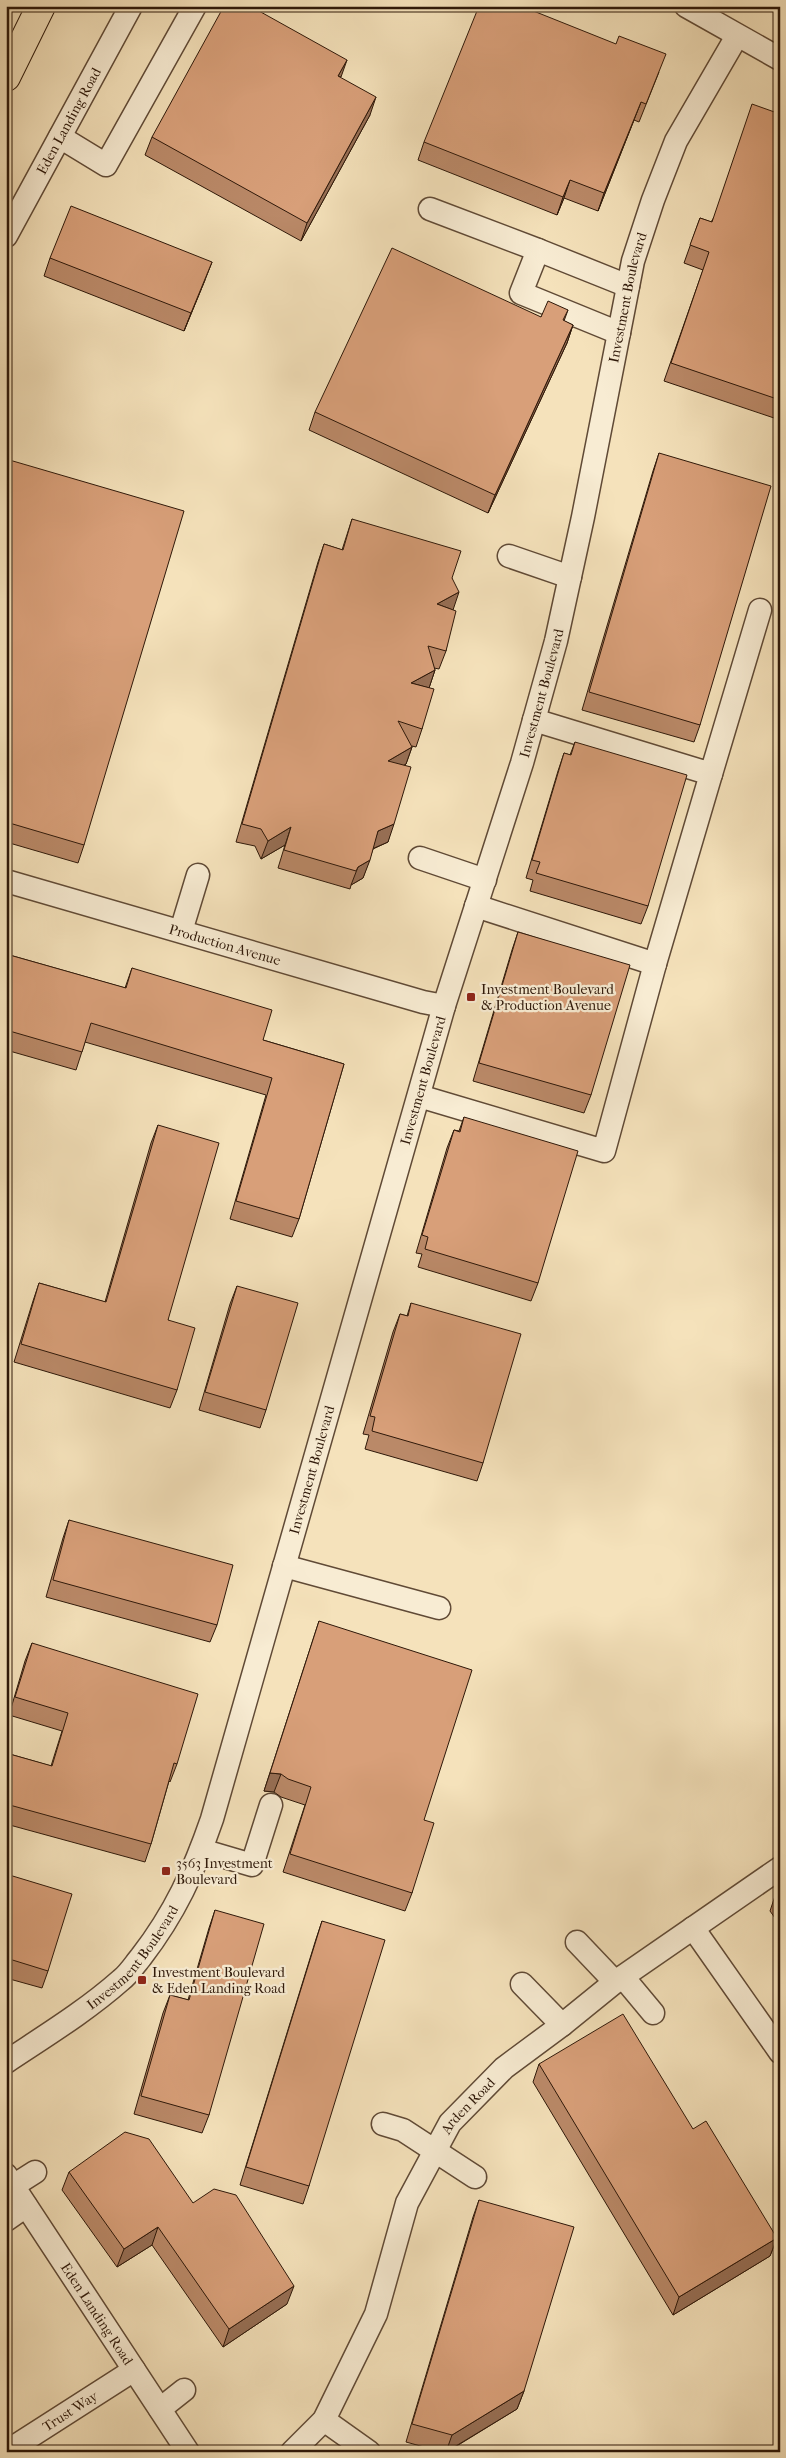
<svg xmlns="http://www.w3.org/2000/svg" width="786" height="2458" viewBox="0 0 786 2458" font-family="'IM FELL French Canon',serif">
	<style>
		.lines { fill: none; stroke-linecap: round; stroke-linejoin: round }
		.minor-casing { stroke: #604a36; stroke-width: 25 }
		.highway-casing { stroke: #2e1809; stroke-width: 30 }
		.minor { stroke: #f8ecd3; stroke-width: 22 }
		.highway { stroke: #f5e2bb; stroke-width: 28 }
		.wall { fill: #ba8968; stroke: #2e1809 }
		.shaded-wall { fill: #976f55; stroke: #2e1809 }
		.building { fill: #d89f79; stroke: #2e1809 }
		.poi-dot { fill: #8f2418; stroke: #f8ecd3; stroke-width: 2 }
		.labels { text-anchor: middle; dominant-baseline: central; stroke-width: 4.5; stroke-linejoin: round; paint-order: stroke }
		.street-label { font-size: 14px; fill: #2e1809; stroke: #f8ecd3 }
		.poi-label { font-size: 14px; fill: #2e1809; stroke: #f8ecd3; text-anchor: start }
	</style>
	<rect width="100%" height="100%" fill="#f5e2bb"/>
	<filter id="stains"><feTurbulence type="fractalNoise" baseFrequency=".004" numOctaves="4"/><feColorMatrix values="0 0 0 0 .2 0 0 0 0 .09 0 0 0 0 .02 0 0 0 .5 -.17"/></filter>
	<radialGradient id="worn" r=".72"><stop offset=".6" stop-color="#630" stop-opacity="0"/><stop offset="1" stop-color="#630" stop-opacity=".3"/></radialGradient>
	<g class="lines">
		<g class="minor-casing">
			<g id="minor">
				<path d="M686 6 780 59"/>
				<path d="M60 137 106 165 195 6"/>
				<path d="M430 209 538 250"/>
				<path id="s1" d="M6 236 131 6"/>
				<path d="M619 333 521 293 538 250 628 286"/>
				<path d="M509 556 570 577"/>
				<path d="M534 720 711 774 760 610"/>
				<path d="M420 858 485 880"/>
				<path id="s2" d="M6 881 423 1002 444 1006"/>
				<path d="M476 906 655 964 711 774"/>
				<path d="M181 931 198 875"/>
				<path d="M419 1096 604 1151 655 964"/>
				<path d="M284 1566 439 1608"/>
				<path d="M201 1850 252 1865 271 1805"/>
				<path d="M693 1928 780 2052"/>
				<path d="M577 1942 615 1982"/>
				<path d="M623 1977 653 2013"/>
				<path d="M522 1984 562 2025"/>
				<path id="s3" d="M6 2062C45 2036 86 2011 121 1980 129 1974 135 1964 141 1957 175 1913 194 1871 212 1819L444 1006 522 763 556 641 583 517 633 261 653 200 676 141 737 36"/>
				<path d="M383 2124 403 2130 475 2177"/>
				<path id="s4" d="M6 2175 188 2452"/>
				<path d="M13 2186 35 2172"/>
				<path d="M6 2220 26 2206"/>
				<path d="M160 2409 184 2390"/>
				<path d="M324 2420 369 2452"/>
				<path id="s5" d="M6 2452 134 2370"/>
				<path id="s6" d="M292 2452 324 2420 376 2314 407 2203 450 2123 504 2068 562 2025 615 1982 780 1868"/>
			</g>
		</g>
		<g class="highway-casing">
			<path id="highway" d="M6 77 41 6"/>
		</g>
		<use href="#minor" class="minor"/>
		<use href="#highway" class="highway"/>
	</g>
	<g class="wall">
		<path d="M659 72 639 122 634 120 598 211 564 198 557 215 418 160 424 142Z"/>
		<path d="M340 78 370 115 301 241 145 155 152 137Z"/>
		<path d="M780 114V420L664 381 703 270 684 263 700 218 711 222Z"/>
		<path d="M50 258 205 280 184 331 44 276Z"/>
		<path d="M568 310 564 321 573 325 567 343 488 513 309 430 315 412 541 317Z"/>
		<path d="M659 453 700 725 694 742 582 710 653 471Z"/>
		<path d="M6 459 84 845 78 863 6 842Z"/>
		<path d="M352 519 452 578V610L446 651 439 669 434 668 435 670 429 688 422 729 416 747 412 746V747L406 764 405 765 388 842 373 849 363 878 351 885 350 889 278 868 285 845 261 859 255 846 236 842 318 562 324 544 342 550Z"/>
		<path d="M575 742 648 906 641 924 530 891 533 880 526 878 558 771 564 753 570 755Z"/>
		<path d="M518 932 591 1095 584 1113 473 1081 512 950Z"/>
		<path d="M6 954 125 988 132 968 263 1040 344 1064 299 1219 292 1237 230 1219 266 1095 85 1042 76 1070 6 1050Z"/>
		<path d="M464 1117 538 1283 531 1301 418 1267 422 1254 416 1253 447 1148 454 1130 459 1131Z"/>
		<path d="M158 1125 168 1320 177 1390 170 1408 14 1362 33 1301 39 1283 105 1302 151 1143Z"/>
		<path d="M237 1286 266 1410 260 1428 199 1410 230 1304Z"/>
		<path d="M411 1303 483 1463 477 1481 365 1449 369 1435 363 1434 393 1332 400 1314 407 1316Z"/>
		<path d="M69 1520 217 1625 210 1642 46 1597 63 1538Z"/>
		<path d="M319 1621 424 1820 412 1893 405 1911 283 1872 305 1805 281 1797 274 1792 264 1791Z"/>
		<path d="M32 1643 177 1764 170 1782 169 1781 151 1844 145 1862 6 1824V1753L51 1766 62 1731 9 1715 25 1661Z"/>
		<path d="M6 1874 48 1971 42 1988 6 1978Z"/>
		<path d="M780 1890V1925L770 1911 776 1893Z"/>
		<path d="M215 1910 209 2115 202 2133 134 2114 163 2013 170 1995 188 2000 209 1928Z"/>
		<path d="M322 1921 309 2186 303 2204 240 2185 316 1939Z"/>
		<path d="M539 2064 693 2129 777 2238 770 2256 673 2315 533 2082Z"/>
		<path d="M69 2172 193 2203 287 2304 223 2347 152 2245 117 2267 62 2190Z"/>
		<path d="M479 2200 524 2391 517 2409 447 2452H442L406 2442 473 2217Z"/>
	</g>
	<g class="shaded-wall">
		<path d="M347 60 341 77 338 76Z"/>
		<path d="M376 97 370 115 301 241 307 223Z"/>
		<path d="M641 102 634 120 598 211 604 193Z"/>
		<path d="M570 180 564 198 557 215 563 197Z"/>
		<path d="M212 262 205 280 184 331 191 313Z"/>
		<path d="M573 325 567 343 488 513 495 495Z"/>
		<path d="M459 592 453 610 437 604Z"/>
		<path d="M435 670 429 688 411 683Z"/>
		<path d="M412 747 406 764 382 778 388 761Z"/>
		<path d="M394 824 388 842 372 849 378 831Z"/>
		<path d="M291 827 285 845 261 859 268 841Z"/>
		<path d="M370 860 363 878 351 885 358 867Z"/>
		<path d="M270 1773 281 1774 274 1792 264 1791Z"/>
		<path d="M158 2227 152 2245 117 2267 124 2249Z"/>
		<path d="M777 2238 770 2256 673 2315 679 2297Z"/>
		<path d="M294 2286 287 2304 223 2347 229 2329Z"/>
		<path d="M524 2391 517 2409 446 2452 452 2435Z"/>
	</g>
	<g class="building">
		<path d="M224 6H250L347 60 338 76 376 97 307 223 152 137Z"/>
		<path d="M479 6H521L616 44 619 36 666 54 646 104 641 102 604 193 570 180 563 197 424 142Z"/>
		<path d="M752 104 780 114V400L671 363 709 252 690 245 700 218 712 222Z"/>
		<path d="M71 206 212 262 191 313 50 258Z"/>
		<path d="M392 248 541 317 548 301 568 310 563 320 573 325 495 495 315 412Z"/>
		<path d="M6 405 9 406 6 416Z"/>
		<path d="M659 453 771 486 700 725 589 692Z"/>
		<path d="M6 459 184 511 84 845 6 822Z"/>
		<path d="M352 519 461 551 452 578 459 592 437 604 456 611 446 651 428 646 435 670 411 683 434 689 422 729 398 721 412 747 388 761 411 767 394 824 378 831 370 860 358 867 356 871 284 850 291 827 268 841 261 829 242 824 324 544 343 550Z"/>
		<path d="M575 742 687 775 648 906 536 873 540 862 532 860 564 753 571 755Z"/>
		<path d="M518 932 630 965 591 1095 479 1063Z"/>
		<path d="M6 954 126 988 132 968 272 1010 263 1040 344 1064 299 1219 236 1201 272 1078 91 1023 82 1052 6 1030Z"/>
		<path d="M464 1117 578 1151 538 1283 425 1249 428 1237 422 1235 454 1130 460 1132Z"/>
		<path d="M158 1125 219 1143 168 1320 195 1328 177 1390 21 1344 39 1283 106 1302Z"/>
		<path d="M237 1286 298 1303 266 1410 205 1392Z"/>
		<path d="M411 1303 521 1334 483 1463 372 1431 375 1417 370 1416 400 1314 408 1316Z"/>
		<path d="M69 1520 233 1565 217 1625 53 1580Z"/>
		<path d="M319 1621 472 1670 424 1820 434 1823 412 1893 290 1854 311 1787 288 1779 281 1774 270 1773Z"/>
		<path d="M32 1643 198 1694 177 1764 174 1763 151 1844 6 1804V1753L52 1766 68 1713 15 1697Z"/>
		<path d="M6 1874 72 1894 48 1971 6 1958Z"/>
		<path d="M780 1890V1897L776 1893Z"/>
		<path d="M215 1910 264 1924 209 2115 141 2096 170 1995 189 2000Z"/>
		<path d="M322 1921 385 1940 309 2186 246 2167Z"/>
		<path d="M623 2014 693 2129 706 2121 777 2238 679 2297 539 2064Z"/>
		<path d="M125 2132 149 2139 193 2203 214 2189 236 2195 294 2286 229 2329 158 2227 124 2249 69 2172Z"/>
		<path d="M479 2200 574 2227 524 2391 452 2435 412 2424Z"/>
	</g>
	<g class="poi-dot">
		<rect x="466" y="992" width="10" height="10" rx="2.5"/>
		<rect x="161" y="1866" width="10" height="10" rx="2.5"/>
		<rect x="137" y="1975" width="10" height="10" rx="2.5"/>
	</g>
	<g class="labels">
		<g class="street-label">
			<text stroke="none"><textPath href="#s1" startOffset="131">Eden Landing Road</textPath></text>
			<text stroke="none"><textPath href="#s3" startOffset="1906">Investment Boulevard</textPath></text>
			<text stroke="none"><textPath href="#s3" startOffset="1501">Investment Boulevard</textPath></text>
			<text stroke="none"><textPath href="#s2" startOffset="228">Production Avenue</textPath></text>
			<text stroke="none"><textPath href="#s3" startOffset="1096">Investment Boulevard</textPath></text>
			<text stroke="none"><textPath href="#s3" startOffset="691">Investment Boulevard</textPath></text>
			<text stroke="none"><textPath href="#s3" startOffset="166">Investment Boulevard</textPath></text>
			<text stroke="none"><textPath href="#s6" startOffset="394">Arden Road</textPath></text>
			<text stroke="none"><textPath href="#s4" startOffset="166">Eden Landing Road</textPath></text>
			<text stroke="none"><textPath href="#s5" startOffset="76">Trust Way</textPath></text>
		</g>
		<g class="poi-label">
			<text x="481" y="989">Investment Boulevard<tspan x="481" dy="16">&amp; Production Avenue</tspan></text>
			<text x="176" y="1863">3563 Investment<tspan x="176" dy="16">Boulevard</tspan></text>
			<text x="152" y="1972">Investment Boulevard<tspan x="152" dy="16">&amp; Eden Landing Road</tspan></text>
		</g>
	</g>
	<rect width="786" height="2458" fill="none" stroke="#f5e2bb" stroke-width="25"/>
	<rect x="8" y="8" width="771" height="2443" fill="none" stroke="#2e1809" stroke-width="2.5"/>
	<rect x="12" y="12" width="761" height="2433" fill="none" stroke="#2e1809"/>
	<rect width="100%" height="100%" filter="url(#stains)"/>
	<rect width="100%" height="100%" fill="url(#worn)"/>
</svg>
